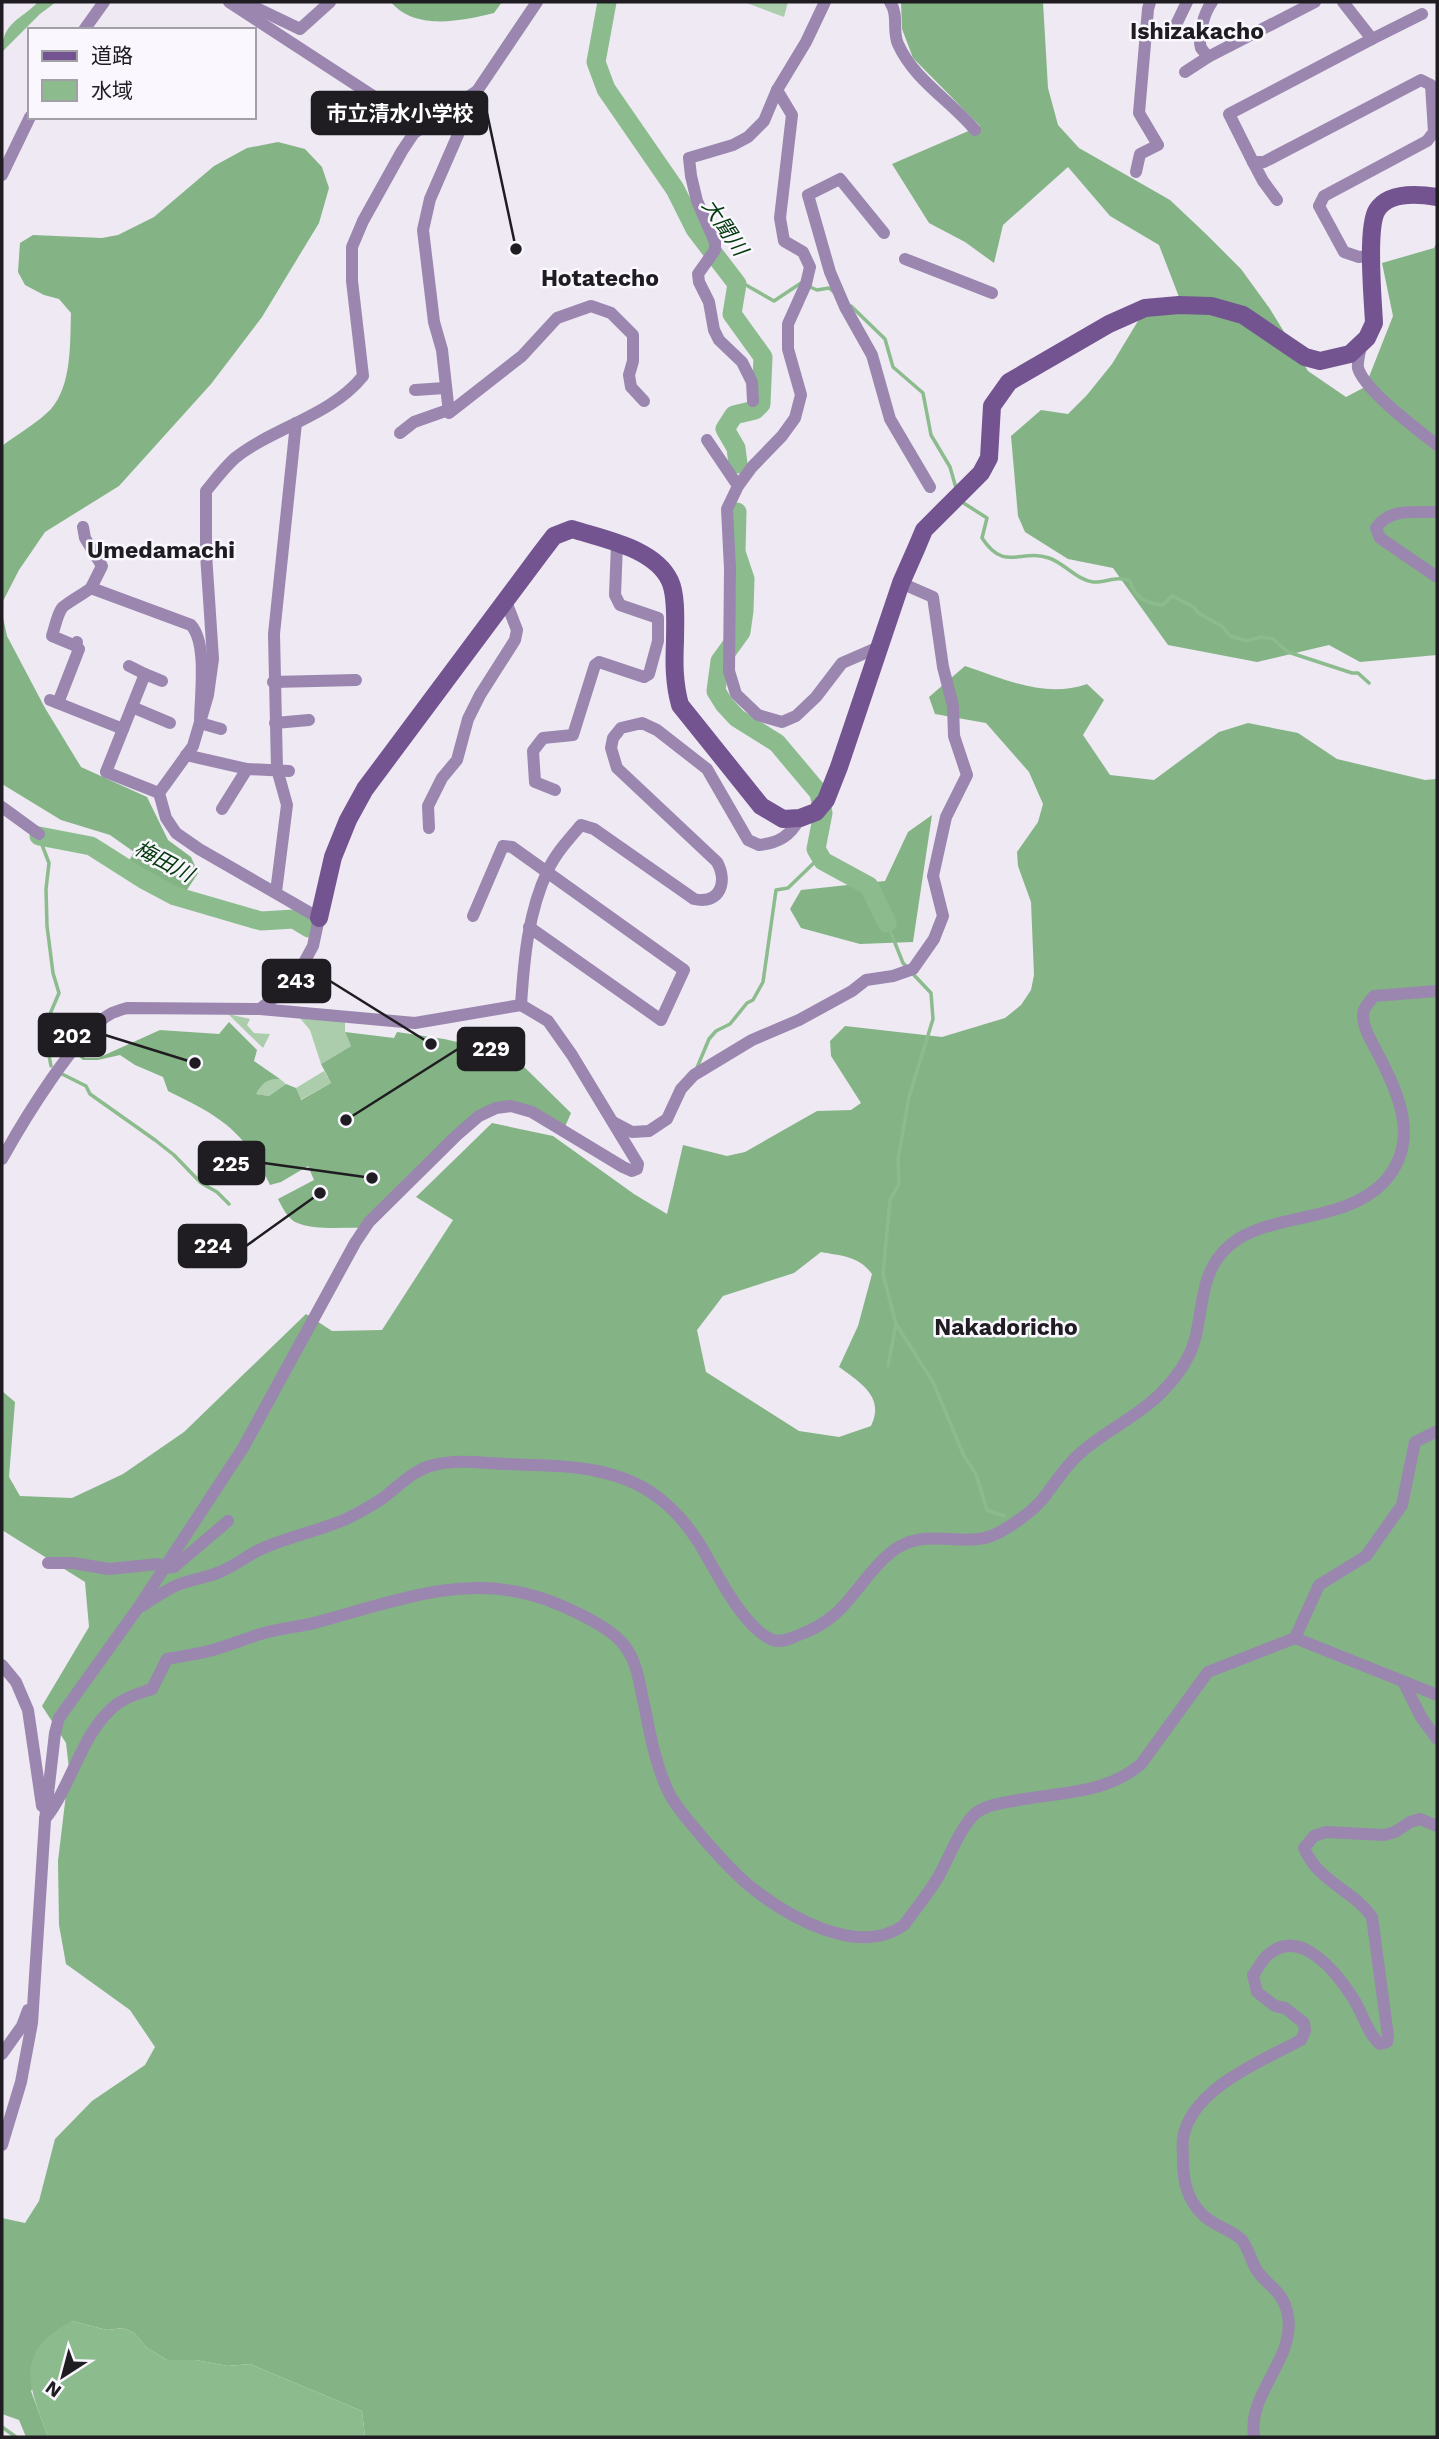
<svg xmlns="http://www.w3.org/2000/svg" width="1439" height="2439" viewBox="0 0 1439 2439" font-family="'Work Sans','Noto Sans JP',sans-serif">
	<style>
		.green { fill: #abcdab }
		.forest { fill: #84b485; fill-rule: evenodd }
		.water { fill: #8cbc8d }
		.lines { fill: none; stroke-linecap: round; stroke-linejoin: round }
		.stream { stroke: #8cbc8d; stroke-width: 3.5 }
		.river { stroke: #8cbc8d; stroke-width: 19 }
		.street { stroke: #9a86af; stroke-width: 12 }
		.secondary { stroke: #735490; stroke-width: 18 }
		.labels { text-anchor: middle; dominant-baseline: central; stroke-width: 5; stroke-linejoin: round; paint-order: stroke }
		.water-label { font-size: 21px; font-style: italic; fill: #02390b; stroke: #faf7ff }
		.quarter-label { font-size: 23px; font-weight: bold; fill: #1f1d21; stroke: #faf7ff }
		.leader { fill: none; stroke: #1f1d21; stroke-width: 2.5 }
		.callout-dot { fill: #1f1d21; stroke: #faf7ff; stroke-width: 2.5 }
		.callout { fill: #1f1d21; stroke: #1f1d21; stroke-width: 2.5 }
		.callout-label { font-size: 21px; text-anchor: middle; font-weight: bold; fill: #fff }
	</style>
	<rect width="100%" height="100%" fill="#eee9f3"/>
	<g class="green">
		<path d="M744 2H788L784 17Z"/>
		<path d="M228 1014 250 1019 247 1025 254 1033 270 1034 263 1048Z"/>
		<path d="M299 1017 345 1020V1032L351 1046 321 1064 310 1030Z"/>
		<path d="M324 1071 331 1083 300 1100 296 1088Z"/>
		<path d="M271 1078 280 1079 286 1084 269 1096 255 1094 262 1084Z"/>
	</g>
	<g class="forest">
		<path d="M391 2H502L494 13C461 21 415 31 391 2Z"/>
		<path d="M901 2H1043L1048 88 1058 125 1079 148 1170 200 1207 235 1241 269 1270 309 1308 371 1346 397 1365 387 1393 316 1382 263 1434 248 1437 242V655L1360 662 1329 645 1257 662 1168 645 1113 568 1068 559 1025 532 1018 516 1011 436 1041 410 1068 414 1087 395 1112 364 1141 316 1179 297 1159 245 1110 216 1068 167 1003 225 994 263 965 242 929 223 892 164 980 126 913 58 902 29Z"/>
		<path d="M278 142 305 149 322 167 329 188 319 223 262 317 211 384 119 486 45 532 19 570 2 603V446C16 435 39 422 51 409 72 385 70 343 71 313L59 299 44 295 25 285 18 272 20 243 33 235 102 238 118 235 154 217 214 166 247 148Z"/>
		<path d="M2 613 7 636 45 708 81 767 147 797 168 840 191 857 198 873 185 893 129 861 134 852 110 835 61 820 2 784Z"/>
		<path d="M965 666C1005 679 1045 699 1087 684L1104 700 1083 735 1110 775 1154 780 1219 732 1248 723 1298 733 1337 759 1425 780 1437 779V2437H365L362 2411 250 2364 228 2366 196 2360H167L147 2348 134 2333 123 2328 107 2330 72 2321 31 2391 48 2437H26L19 2420 2 2414V2218L25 2223 39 2201 55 2139 92 2101 145 2065 155 2047 130 2010 66 1964 59 1925 58 1861 69 1769 66 1743 42 1706 89 1627 85 1582 2 1530V1391L15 1402 9 1477 20 1496 72 1498 123 1474 184 1432 306 1314 332 1331 382 1330 453 1220 416 1197 492 1123 553 1136 634 1194 667 1214 683 1145 727 1156 745 1152 817 1111 851 1110 861 1103 831 1056 830 1041 845 1026 942 1037 1005 1018 1021 1005 1031 990 1034 975 1031 902 1018 866 1017 852 1038 822 1043 804 1029 772 986 723 935 714 929 697ZM821 1252C842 1256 859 1256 872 1274L858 1326 839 1367C861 1383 885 1397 871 1426L839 1437 799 1431 706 1372 697 1330 723 1296 794 1273Z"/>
		<path d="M932 815 913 942 860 944 801 928 790 909 801 890 885 881 908 832Z"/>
		<path d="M229 1022 257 1050 254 1061 280 1079C267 1078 262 1083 256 1094L269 1096 286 1084 296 1088 301 1100 331 1083 321 1064 351 1046 345 1032 394 1038 397 1032 444 1039 511 1054 571 1113 564 1129 511 1106 479 1116 365 1228C343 1227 315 1231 295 1222 287 1217 282 1207 278 1199L314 1180 308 1166 281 1182 270 1185C244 1130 221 1117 168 1091L163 1077 135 1065 120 1055 98 1060H83L73 1052 75 1049 85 1058H98L160 1030 219 1034Z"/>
	</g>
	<g class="water">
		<path d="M38 2H56L40 14 2 52C2 22 21 20 38 2Z"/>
		<path d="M72 2321 107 2330 123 2328 134 2333 147 2348 167 2360H196L228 2366 250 2364 362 2411 365 2437H48C29 2385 12 2353 72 2321Z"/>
	</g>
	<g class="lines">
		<g class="stream">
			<path d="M737 284 746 285 774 301 801 283"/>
			<path d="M808 286 817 290 829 288 834 292"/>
			<path d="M851 306 885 339 893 367 923 393 931 435 950 467 956 488"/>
			<path d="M962 502 987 518 982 538C1005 573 1021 548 1049 558 1064 563 1077 580 1093 582 1105 583 1117 575 1130 581 1136 599 1145 603 1163 605L1172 596 1194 607 1198 613 1223 627 1230 636 1246 641 1261 637 1273 639 1288 652 1352 673H1358L1369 683"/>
			<path d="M39 837 49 863 46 889 47 926 53 973 59 993 44 1028 51 1066"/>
			<path d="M887 923 903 963 908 968"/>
			<path d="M913 974 931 993 933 1019 909 1097 898 1159 899 1184 890 1200 883 1274 896 1324 933 1382 964 1456 976 1474 987 1510 1004 1516"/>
			<path d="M696 1070 709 1039 716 1031 730 1024 747 1003 753 1000 763 982 776 890 788 888 821 856"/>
			<path d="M62 1074 86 1086 90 1094 155 1140 174 1155 201 1183 217 1192 229 1204"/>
			<path d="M888 1366 896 1324"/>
			<path d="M2 2427 16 2437"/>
		</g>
		<g class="river">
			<path d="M607 2 596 62 606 89 675 189 695 229 737 284 732 314 763 357 761 404 755 410 734 415 725 429 736 448 738 464"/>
			<path d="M737 512 736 552 745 579 744 611 741 632 720 661 716 691 724 704 737 718 777 743 819 793 823 813 816 849 823 861 869 886 887 923"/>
			<path d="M39 836 91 846 143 879 175 896 261 921 294 919 309 928"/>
		</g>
		<g class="street">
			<path d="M229 2 390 107 414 133"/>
			<path d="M244 2 300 29 330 2"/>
			<path d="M537 2 477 91 430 199 423 230 434 322 442 350 449 413 522 356 557 318 591 306 611 313 633 335V361L629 375 631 387 644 401"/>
			<path d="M890 2C899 15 892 31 898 44 914 80 951 101 975 130"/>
			<path d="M1212 2C1205 11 1197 36 1201 48 1203 51 1206 54 1208 57L1315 2"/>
			<path d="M1343 2 1372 39 1229 114 1253 162H1264L1421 80 1431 85 1434 132 1427 141 1324 196 1319 206 1344 252 1359 257 1372 256"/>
			<path d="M84 30 104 2"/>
			<path d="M1146 32 1173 31 1187 2"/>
			<path d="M1372 39 1422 14"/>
			<path d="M1185 72 1208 57"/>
			<path d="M777 90 792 115 780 218 784 241 803 252 810 267 806 284 788 324V349L801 395 795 418 782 436 752 467 738 486 727 509 730 569 729 671 736 694 758 715 782 722 796 716 816 697 842 663 879 647"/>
			<path d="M1253 162 1263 181 1277 200"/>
			<path d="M1136 172 1140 154 1158 145 1139 113 1148 9 1150 2"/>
			<path d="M2 175 30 117"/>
			<path d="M884 233 840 179 808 195 830 272 845 307 872 355 890 419 930 487"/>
			<path d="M905 259 992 293"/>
			<path d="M1361 346C1360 352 1357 362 1358 368 1365 391 1418 430 1437 445"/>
			<path d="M415 390 445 388"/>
			<path d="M753 401 752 382 742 362 719 340 714 330 709 302 699 282 698 274 715 250V242L697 201 691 176 689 158 733 145 748 137 764 121 777 90 806 42 825 2"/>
			<path d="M400 433 414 422 448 410"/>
			<path d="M707 440 738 486"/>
			<path d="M1437 512C1416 513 1390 507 1376 528L1380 538 1437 577"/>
			<path d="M83 527 85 538 102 566 91 588"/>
			<path d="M76 646 52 636C55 627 57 615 62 608 65 604 85 593 91 588L191 625C208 644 200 696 200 723L221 729"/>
			<path d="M129 666 145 674"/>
			<path d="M273 682 356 680"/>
			<path d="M50 700 123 729"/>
			<path d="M58 703 79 649 76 646 77 642"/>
			<path d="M132 707 170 723"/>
			<path d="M275 723 309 720"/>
			<path d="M186 755 247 769 289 771"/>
			<path d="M555 790 535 782 533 751 543 738 573 735 595 665 599 662 644 677 649 674 658 641V618L620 605 615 595 617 544"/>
			<path d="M159 793 106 772 145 674 162 681"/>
			<path d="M2 807 39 834"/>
			<path d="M222 809 247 769"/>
			<path d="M429 828 428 806 442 778 457 760 468 719 480 695 515 640 517 630 505 599"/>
			<path d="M276 892 287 805 277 769 274 634 296 423"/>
			<path d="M473 916 503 846 512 847 684 970 661 1020 529 927"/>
			<path d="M521 1005C524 959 528 912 548 870 556 853 569 839 581 825L594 829 694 899C720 905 728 882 717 862L617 768 611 748 613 738 621 728 642 723 657 730 707 769 748 840 759 845C779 843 790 836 800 818"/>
			<path d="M260 1009 300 977 301 968 313 946 319 918 199 849 176 833 166 818 159 793 193 746 208 695 213 659 206 554V491C215 480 224 468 235 458 274 427 331 416 363 376L352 281V247L363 221 402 151 414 133 477 91"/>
			<path d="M613 1122 632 1132 649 1131 667 1119 681 1089 694 1075 752 1040 799 1020 852 991 866 980 893 976 913 969 934 939 943 916 933 876 946 817 967 775 954 736 953 706 943 667 933 597 901 583"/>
			<path d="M2 1159C22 1123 77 1031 112 1013 117 1011 123 1009 127 1008L260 1009 415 1023 521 1005 548 1021 572 1055 638 1164 637 1169 632 1171 623 1167 532 1112 511 1106 496 1108 479 1116 457 1135 369 1222 355 1243 243 1448 138 1608 59 1718 55 1733 45 1820 32 2023 21 2082 2 2145"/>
			<path d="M48 1563H73L109 1569 158 1564 164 1568 174 1567 228 1521"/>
			<path d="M142 1606C154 1598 167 1589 180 1584 194 1579 209 1577 222 1571 236 1565 248 1555 261 1549 287 1537 318 1531 344 1520 357 1514 371 1506 383 1498 399 1486 414 1469 434 1465 457 1459 482 1463 505 1464 561 1466 621 1464 665 1503 677 1513 690 1529 699 1543 715 1569 743 1629 773 1640 782 1643 791 1638 799 1635 849 1617 854 1584 890 1553 926 1523 965 1552 1000 1532 1014 1524 1031 1512 1042 1500 1053 1486 1062 1471 1075 1458 1100 1433 1135 1419 1160 1394 1169 1385 1181 1371 1187 1359 1207 1324 1193 1276 1230 1245 1268 1212 1344 1224 1384 1182 1421 1142 1399 1094 1377 1052 1371 1040 1360 1024 1364 1010 1366 1005 1370 1001 1374 996L1437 991"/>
			<path d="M1295 1638 1319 1585 1366 1556 1402 1505 1415 1442 1437 1431"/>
			<path d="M2 1665 16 1682 28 1710 42 1806"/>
			<path d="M1404 1683 1421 1717 1437 1739"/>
			<path d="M45 1819C73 1784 81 1732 117 1704 128 1696 140 1693 152 1689L167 1659C182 1656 198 1654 213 1650 230 1645 247 1638 264 1633 279 1629 295 1627 310 1624 382 1606 452 1575 527 1594 553 1600 608 1624 624 1645 638 1663 639 1683 644 1704 650 1734 655 1763 668 1791 676 1808 690 1822 702 1837 716 1853 730 1869 746 1883 783 1914 857 1959 904 1925 916 1908 931 1891 941 1872 950 1855 962 1824 977 1812 987 1805 1002 1803 1013 1801 1057 1792 1105 1795 1141 1764L1208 1672 1295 1638 1437 1695"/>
			<path d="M2 2054 22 2026 28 2010"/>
			<path d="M1254 2437C1247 2391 1299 2357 1287 2311 1282 2290 1266 2285 1256 2269 1251 2260 1248 2248 1242 2240 1231 2229 1213 2226 1202 2214 1187 2199 1183 2181 1183 2160 1183 2154 1182 2146 1183 2139 1190 2089 1262 2061 1301 2040L1305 2031 1304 2023 1285 2008 1275 2006 1257 1992 1253 1975C1258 1969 1262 1959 1269 1954 1301 1927 1337 1973 1353 1998 1363 2013 1367 2033 1380 2044L1387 2042 1388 2036 1372 1917C1351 1888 1319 1883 1304 1848L1314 1836 1326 1832 1384 1835 1395 1832 1410 1822 1420 1819 1437 1826"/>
		</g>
		<path class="secondary" d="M319 918 333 857 348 820 365 789 541 553 554 536 572 529C603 539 655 548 670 581 677 596 675 624 675 641 674 663 674 683 680 705L761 806 783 819 800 818 816 812 826 800 839 767 901 583 916 549 924 530 981 473 989 458 992 406 1009 382 1109 324 1145 308 1179 305 1211 306 1243 315 1305 357 1320 361 1350 354 1367 338 1374 323C1373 300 1366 228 1377 210 1389 191 1419 194 1437 197"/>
	</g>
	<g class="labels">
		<g class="water-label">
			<text transform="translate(725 227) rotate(56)">大聞川</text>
			<text transform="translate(164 861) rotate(28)">梅田川</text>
		</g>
		<g class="quarter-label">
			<text x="1197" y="31">Ishizakacho</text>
			<text x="600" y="278">Hotatecho</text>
			<text x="161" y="550">Umedamachi</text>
			<text x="1006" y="1327">Nakadoricho</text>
		</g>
	</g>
	<path class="leader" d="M516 249L487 113M431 1044L330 981M195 1063L105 1035M346 1120L458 1049M372 1178L264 1163M320 1193L246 1246"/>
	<g class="callout-dot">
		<circle cx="516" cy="249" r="7"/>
		<circle cx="431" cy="1044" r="7"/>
		<circle cx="195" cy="1063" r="7"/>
		<circle cx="346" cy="1120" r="7"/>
		<circle cx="372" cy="1178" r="7"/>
		<circle cx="320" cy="1193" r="7"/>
	</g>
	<g class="callout">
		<rect x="312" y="92" width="175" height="42" rx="7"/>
		<rect x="263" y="960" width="67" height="42" rx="7"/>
		<rect x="39" y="1014" width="66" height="42" rx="7"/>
		<rect x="458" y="1028" width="66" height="42" rx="7"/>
		<rect x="199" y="1142" width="65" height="42" rx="7"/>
		<rect x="179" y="1225" width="67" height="42" rx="7"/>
	</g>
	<g class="callout-label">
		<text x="400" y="121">市立清水小学校</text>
		<text x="296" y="988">243</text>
		<text x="72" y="1043">202</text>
		<text x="491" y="1056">229</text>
		<text x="231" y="1171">225</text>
		<text x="213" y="1253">224</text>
	</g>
	<rect width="1439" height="2439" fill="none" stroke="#1f1d21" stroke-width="7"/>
	<rect x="28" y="28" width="228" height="91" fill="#faf7ff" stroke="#a2a0a6" stroke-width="2"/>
	<rect x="42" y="51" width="35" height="10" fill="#735490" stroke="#a2a0a6" stroke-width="2"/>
	<text x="91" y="63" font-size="21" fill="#1f1d21">道路</text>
	<rect x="42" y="80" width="35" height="21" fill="#8cbc8d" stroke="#a2a0a6" stroke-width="2"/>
	<text x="91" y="98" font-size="21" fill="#1f1d21">水域</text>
	<g transform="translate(63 2376) rotate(216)" stroke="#faf7ff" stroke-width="5" paint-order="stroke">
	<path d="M0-5L12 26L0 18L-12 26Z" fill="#1f1d21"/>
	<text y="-10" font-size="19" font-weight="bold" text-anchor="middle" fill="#1f1d21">N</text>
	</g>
</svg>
